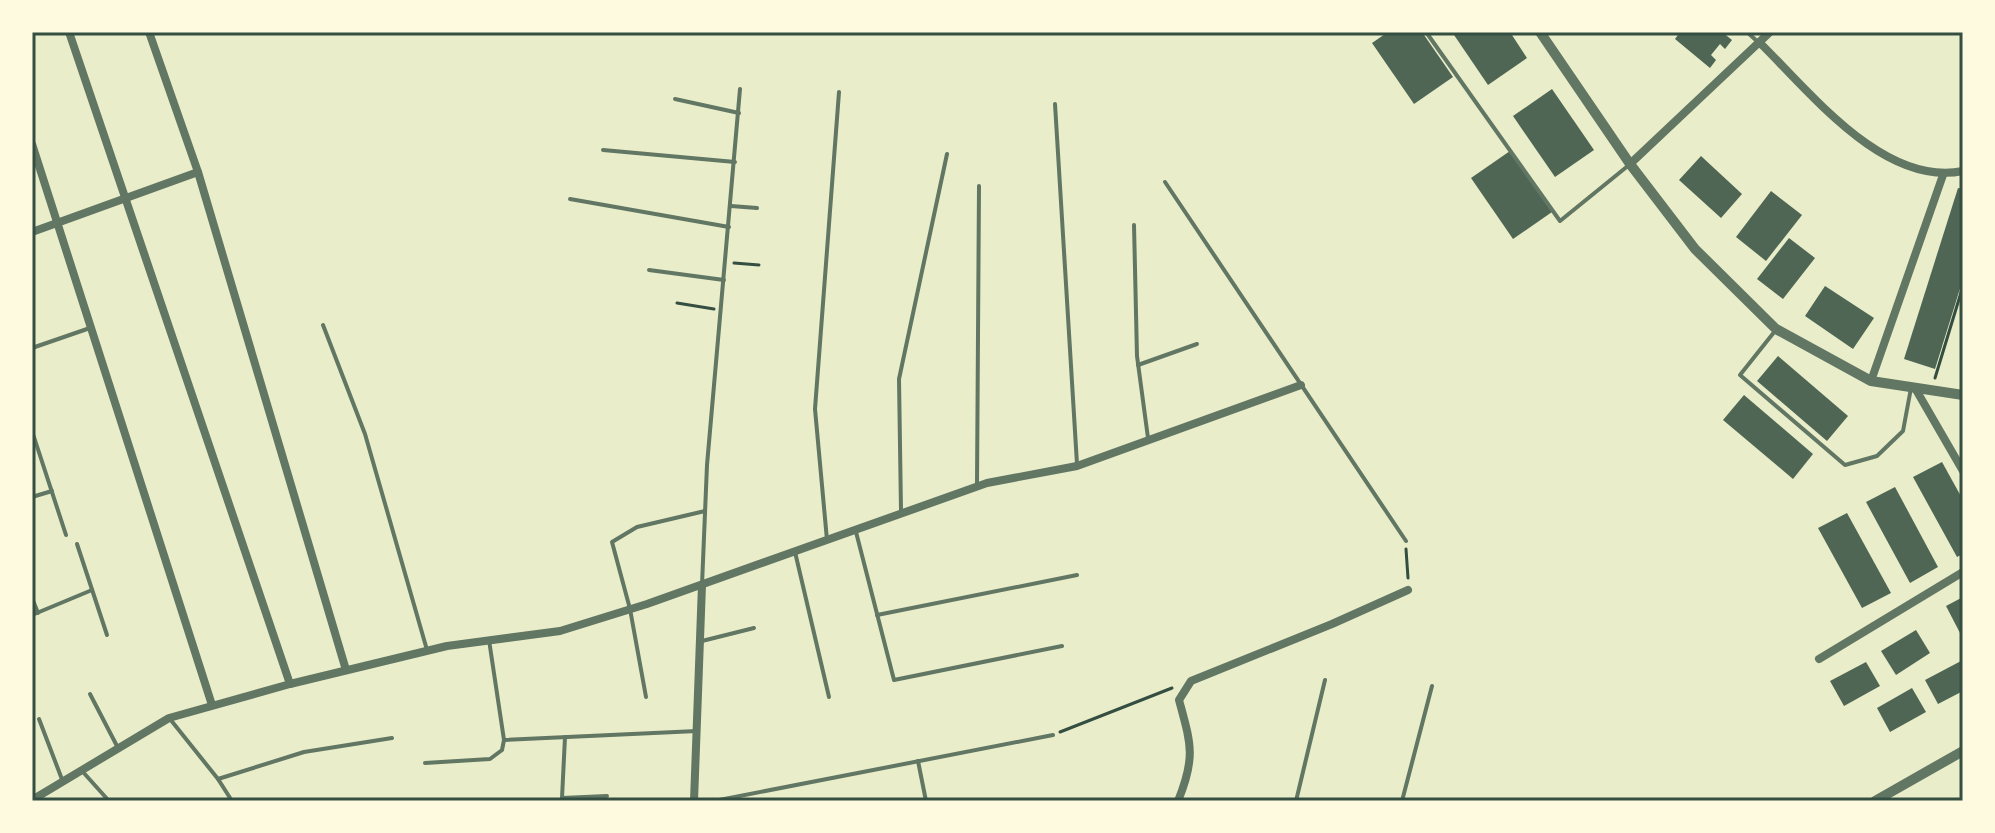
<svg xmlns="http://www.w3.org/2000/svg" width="1995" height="833" viewBox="0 0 1995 833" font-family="'Noto Serif',serif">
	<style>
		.building { fill: #4f6655 }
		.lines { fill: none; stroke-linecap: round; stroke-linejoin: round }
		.path { stroke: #344e41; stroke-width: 3 }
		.service { stroke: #617663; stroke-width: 4 }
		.minor { stroke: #617663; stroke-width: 8 }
		.tertiary { stroke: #617663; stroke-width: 10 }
		.neatline { fill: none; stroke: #344e41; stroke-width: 3 }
	</style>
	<rect width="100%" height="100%" fill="#e9edc9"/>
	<g class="building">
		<path d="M1388 32H1422L1453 77 1414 104 1372 43Z"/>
		<path d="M1452 32H1510L1527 58 1488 85Z"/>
		<path d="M1680 32H1722L1732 40 1725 49 1720 44 1711 55 1716 60 1710 68 1675 39Z"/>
		<path d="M1552 89 1594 150 1555 177 1513 116Z"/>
		<path d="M1510 151 1552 212 1513 239 1471 178Z"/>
		<path d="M1701 156 1742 194 1721 218 1679 180Z"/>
		<path d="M1958 188 1963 189V279L1935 369 1904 359Z"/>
		<path d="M1771 191 1802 215 1766 261 1736 237Z"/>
		<path d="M1789 238 1815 258 1783 299 1757 279Z"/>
		<path d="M1825 286 1874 318 1853 349 1805 316Z"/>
		<path d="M1778 356 1848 416 1827 441 1757 381Z"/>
		<path d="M1744 395 1813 454 1793 479 1723 420Z"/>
		<path d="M1942 462 1963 500V554L1957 557 1913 477Z"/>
		<path d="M1895 487 1938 567 1910 583 1866 502Z"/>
		<path d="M1847 513 1891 593 1862 608 1818 528Z"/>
		<path d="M1963 597V631L1960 633 1946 606Z"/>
		<path d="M1916 630 1930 653 1896 675 1881 651Z"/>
		<path d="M1961 661 1963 665V691L1938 704 1925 680Z"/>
		<path d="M1866 662 1880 686 1844 706 1830 681Z"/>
		<path d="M1912 688 1926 712 1890 732 1877 708Z"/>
	</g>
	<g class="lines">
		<g class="path">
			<path d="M734 263 759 265"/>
			<path d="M677 303 714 309"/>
			<path d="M1935 378 1963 286"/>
			<path d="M1406 549 1408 578"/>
			<path d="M1060 732 1172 688"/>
		</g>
		<g class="service">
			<path d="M1426 32 1560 221 1629 165"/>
			<path d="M1747 32 1758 42"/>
			<path d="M675 99 739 113"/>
			<path d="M1055 104 1077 464"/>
			<path d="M603 150 735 162"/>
			<path d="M1165 182 1406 541"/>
			<path d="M570 199 729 227"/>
			<path d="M731 206 757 208"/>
			<path d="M1134 225 1137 356 1148 438"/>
			<path d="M649 270 724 280"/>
			<path d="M323 325 365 434 427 650"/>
			<path d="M1775 331 1740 375 1845 465 1877 456 1903 431 1911 388"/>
			<path d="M32 348 90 328"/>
			<path d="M1138 365 1197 344"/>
			<path d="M32 431 66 535"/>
			<path d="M977 484 979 186"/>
			<path d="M32 497 52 491"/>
			<path d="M901 511 899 379 947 154"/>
			<path d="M856 532 894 680 1062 646"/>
			<path d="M827 540 815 409 839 92"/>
			<path d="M77 544 107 635"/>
			<path d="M795 552 829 697"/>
			<path d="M702 585 707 465 740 89"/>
			<path d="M32 598 38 613"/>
			<path d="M32 615 92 590"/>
			<path d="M877 615 1077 575"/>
			<path d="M702 641 754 628"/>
			<path d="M90 694 118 748"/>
			<path d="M646 697 630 609 612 542 637 527 705 511"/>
			<path d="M39 719 63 782"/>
			<path d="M170 719 218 779 232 801"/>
			<path d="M565 737 562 798 607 796"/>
			<path d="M504 740 697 731"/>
			<path d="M918 761 926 801"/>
			<path d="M425 763 490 759 502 750 504 740 489 640"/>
			<path d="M83 772 109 801"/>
			<path d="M218 779 304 752 392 738"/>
			<path d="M714 801 1053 735"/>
			<path d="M1296 801 1325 680"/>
			<path d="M1402 801 1432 686"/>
		</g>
		<g class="minor">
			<path d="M69 32 290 684"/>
			<path d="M149 32 198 172 346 670"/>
			<path d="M1760 43C1811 93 1884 187 1963 171"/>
			<path d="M32 144 212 705"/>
			<path d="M1630 164 1770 32"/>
			<path d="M32 232 198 172"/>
			<path d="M1871 381 1943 175"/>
			<path d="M1915 388 1963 471"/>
			<path d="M1819 659 1963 572"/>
			<path d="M32 800 169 718 290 684 447 646 560 631 647 604 987 483 1077 466 1301 385"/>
			<path d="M694 801 702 585"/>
			<path d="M1178 801C1196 757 1191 744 1179 700L1191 681 1332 624 1408 590"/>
		</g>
		<g class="tertiary">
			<path d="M1540 32 1630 164 1695 249 1776 329 1871 381 1963 395"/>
			<path d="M1875 801 1963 751"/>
		</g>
	</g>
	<rect width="1995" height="833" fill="none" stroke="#fefae0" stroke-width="68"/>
	<rect x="34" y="34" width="1927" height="765" class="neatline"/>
</svg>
